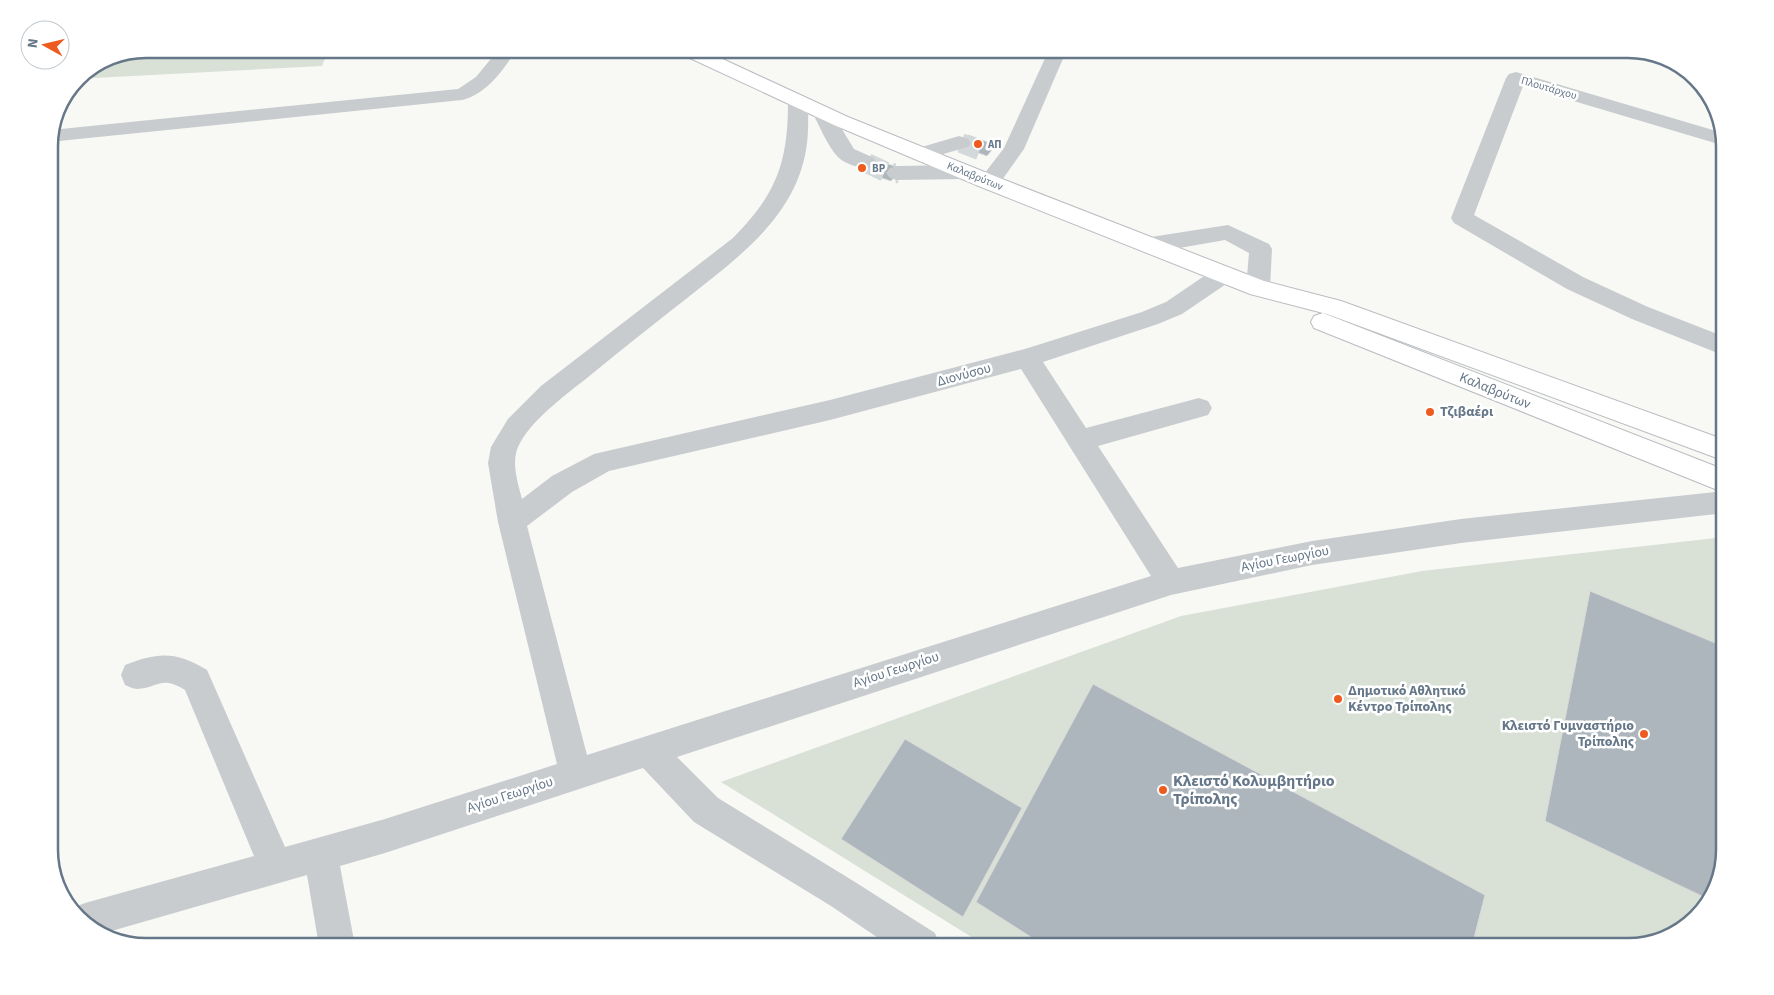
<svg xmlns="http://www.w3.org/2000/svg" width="1774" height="995" viewBox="0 0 1774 995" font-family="'Source Sans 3',sans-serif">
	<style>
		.green { fill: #d9e1d6 }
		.building { fill: #aeb6bd; stroke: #dadad8 }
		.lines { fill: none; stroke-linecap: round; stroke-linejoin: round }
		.minor-tunnel { stroke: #d3d8da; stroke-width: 20; stroke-dasharray: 20 10; stroke-linecap: butt }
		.major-casing { stroke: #b9bdc1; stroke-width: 2 }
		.minor { fill: #c8cccf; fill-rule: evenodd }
		.major { fill: #fff; fill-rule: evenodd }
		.poi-dot { fill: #ee5b1f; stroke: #fff; stroke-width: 2 }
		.labels { text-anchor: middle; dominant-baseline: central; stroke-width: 5; stroke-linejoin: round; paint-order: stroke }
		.far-street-label { font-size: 11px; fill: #657788; stroke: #fff }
		.far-poi-label { font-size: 11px; font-weight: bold; fill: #657788; stroke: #fff; text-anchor: start }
		.street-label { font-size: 14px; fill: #657788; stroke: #fff }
		.poi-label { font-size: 14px; font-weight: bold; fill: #657788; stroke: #fff; text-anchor: start }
		.near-poi-label { font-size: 16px; font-weight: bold; fill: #657788; stroke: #fff; text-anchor: start }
		.rim { fill: none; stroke: #657788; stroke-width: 2.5 }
	</style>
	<rect width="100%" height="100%" fill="#f8f8f5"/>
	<g class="green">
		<path d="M146 49H329L322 66 76 79 109 56Z"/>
		<path d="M1725 537V850L1712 898 1677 933 1629 946H986L721 782 1181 616 1422 571Z"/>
	</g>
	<g class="building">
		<path d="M968 135 996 145 987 156 959 146Z"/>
		<path d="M871 159 901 168 891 181 860 171Z"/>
		<path d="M1590 591 1725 647V850L1712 898 1710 900 1545 821Z"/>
		<path d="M1093 684 1485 895 1472 946H1045L976 902Z"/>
		<path d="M905 739 1022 808 963 917 841 839Z"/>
	</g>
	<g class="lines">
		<g class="minor-tunnel">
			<path d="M961 143 985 152V155"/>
			<path d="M867 163 890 174 897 173"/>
		</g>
		<g class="major-casing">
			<g id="major">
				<path d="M677 49H701L848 117 997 177 1264 281 1341 301 1725 440V461L1327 314 1250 294 981 187 834 125 679 53Z"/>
				<path d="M1323 313 1725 470V493L1314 328 1311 322 1314 316Z"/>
			</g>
		</g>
		<g class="minor">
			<path d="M499 49H517C503 70 488 93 462 100L49 142 51 130 458 89 476 77Z"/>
			<path d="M1058 49 1063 50 1065 54 1024 149 997 187 989 189 981 187 978 182 1004 148 1047 54 1049 50Z"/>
			<path d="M1516 72 1723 133 1725 146 1523 86 1474 215 1583 277 1648 307 1725 337V356L1632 319 1567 289 1454 223 1451 218 1506 78 1509 74Z"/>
			<path d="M798 95 805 97 808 101C808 118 809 134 806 150 795 216 740 256 691 295 656 322 621 350 587 378 564 396 530 421 518 447 511 463 518 483 522 499L552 476 594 454 830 400 1025 349 1142 312 1166 302 1216 268 1224 266 1232 268 1236 274 1232 280 1182 314 1158 324 1043 362 1086 428 1199 398 1208 401 1212 408 1208 415 1098 446 1178 568 1312 541 1461 519 1725 491V513L1461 543 1312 565 1171 595 677 757 718 798 855 882 935 933 940 946H890L831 906 694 822 643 768 385 853 340 866 355 946H319L307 875 101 934 97 933 72 908 85 903 254 856 185 690C160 675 159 688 137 689 133 689 128 686 125 685L121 675 125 665C158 652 176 651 207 670L285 847 385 819 557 764 498 522 488 463 491 447 508 419 541 386 733 238C777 193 788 163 788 101L791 97ZM1021 369 1151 576 587 755 527 526 572 492 609 471 830 420Z"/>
			<path d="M822 106 829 108 854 149 874 158 877 163 874 168C864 170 846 165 838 157 828 147 819 125 812 112L815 108Z"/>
			<path d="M959 136 968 139 971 143 968 147 922 160 915 159 912 154 915 149Z"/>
			<path d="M964 165 971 167 975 172 971 177 964 179 897 180 890 178 886 173 890 168 897 166Z"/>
			<path d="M1228 225 1269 244 1272 249 1270 288 1266 294 1258 296 1250 294 1246 288 1249 253 1225 240 1151 253 1143 250 1140 245 1143 240 1151 237Z"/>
		</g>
		<use href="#major" class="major"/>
	</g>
	<g class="poi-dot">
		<circle cx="978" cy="144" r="5"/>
		<circle cx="862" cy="168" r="5"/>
		<circle cx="1430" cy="412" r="5"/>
		<circle cx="1338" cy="699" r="5"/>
		<circle cx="1644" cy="734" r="5"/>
		<circle cx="1163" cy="790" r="5"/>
	</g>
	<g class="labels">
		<g class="far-street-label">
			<text transform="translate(1549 88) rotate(16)">Πλουτάρχου</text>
			<text transform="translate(975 176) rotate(22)">Καλαβρύτων</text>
		</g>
		<g class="far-poi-label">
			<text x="988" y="144">ΑΠ</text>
			<text x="872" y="168">BP</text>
		</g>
		<g class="street-label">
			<text transform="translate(964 375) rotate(-15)">Διονύσου</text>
			<text transform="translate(1495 391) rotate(22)">Καλαβρύτων</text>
			<text transform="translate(1285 559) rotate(-11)">Αγίου Γεωργίου</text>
			<text transform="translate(896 670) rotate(-18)">Αγίου Γεωργίου</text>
			<text transform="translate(510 795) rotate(-18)">Αγίου Γεωργίου</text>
		</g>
		<g class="poi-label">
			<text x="1440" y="412">Τζιβαέρι</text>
			<text x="1348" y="691">Δημοτικό Αθλητικό<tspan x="1348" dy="16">Κέντρο Τρίπολης</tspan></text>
			<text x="1634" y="726" text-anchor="end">Κλειστό Γυμναστήριο<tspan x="1634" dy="16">Τρίπολης</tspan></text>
		</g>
		<g class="near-poi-label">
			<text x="1173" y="781">Κλειστό Κολυμβητήριο<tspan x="1173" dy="18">Τρίπολης</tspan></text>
		</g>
	</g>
	<path d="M0 0H1774V995H0ZM146 58H1628A88 88 0 0 1 1716 146V850A88 88 0 0 1 1628 938H146A88 88 0 0 1 58 850V146A88 88 0 0 1 146 58Z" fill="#fff" fill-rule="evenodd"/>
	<path class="rim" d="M146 58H1628A88 88 0 0 1 1716 146V850A88 88 0 0 1 1628 938H146A88 88 0 0 1 58 850V146A88 88 0 0 1 146 58Z"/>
	<g transform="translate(45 45) rotate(278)"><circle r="24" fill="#ffffff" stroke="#c1c9cf"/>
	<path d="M0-4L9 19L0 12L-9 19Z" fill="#ee5b1f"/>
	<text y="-8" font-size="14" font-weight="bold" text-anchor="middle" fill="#657788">N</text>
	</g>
</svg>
